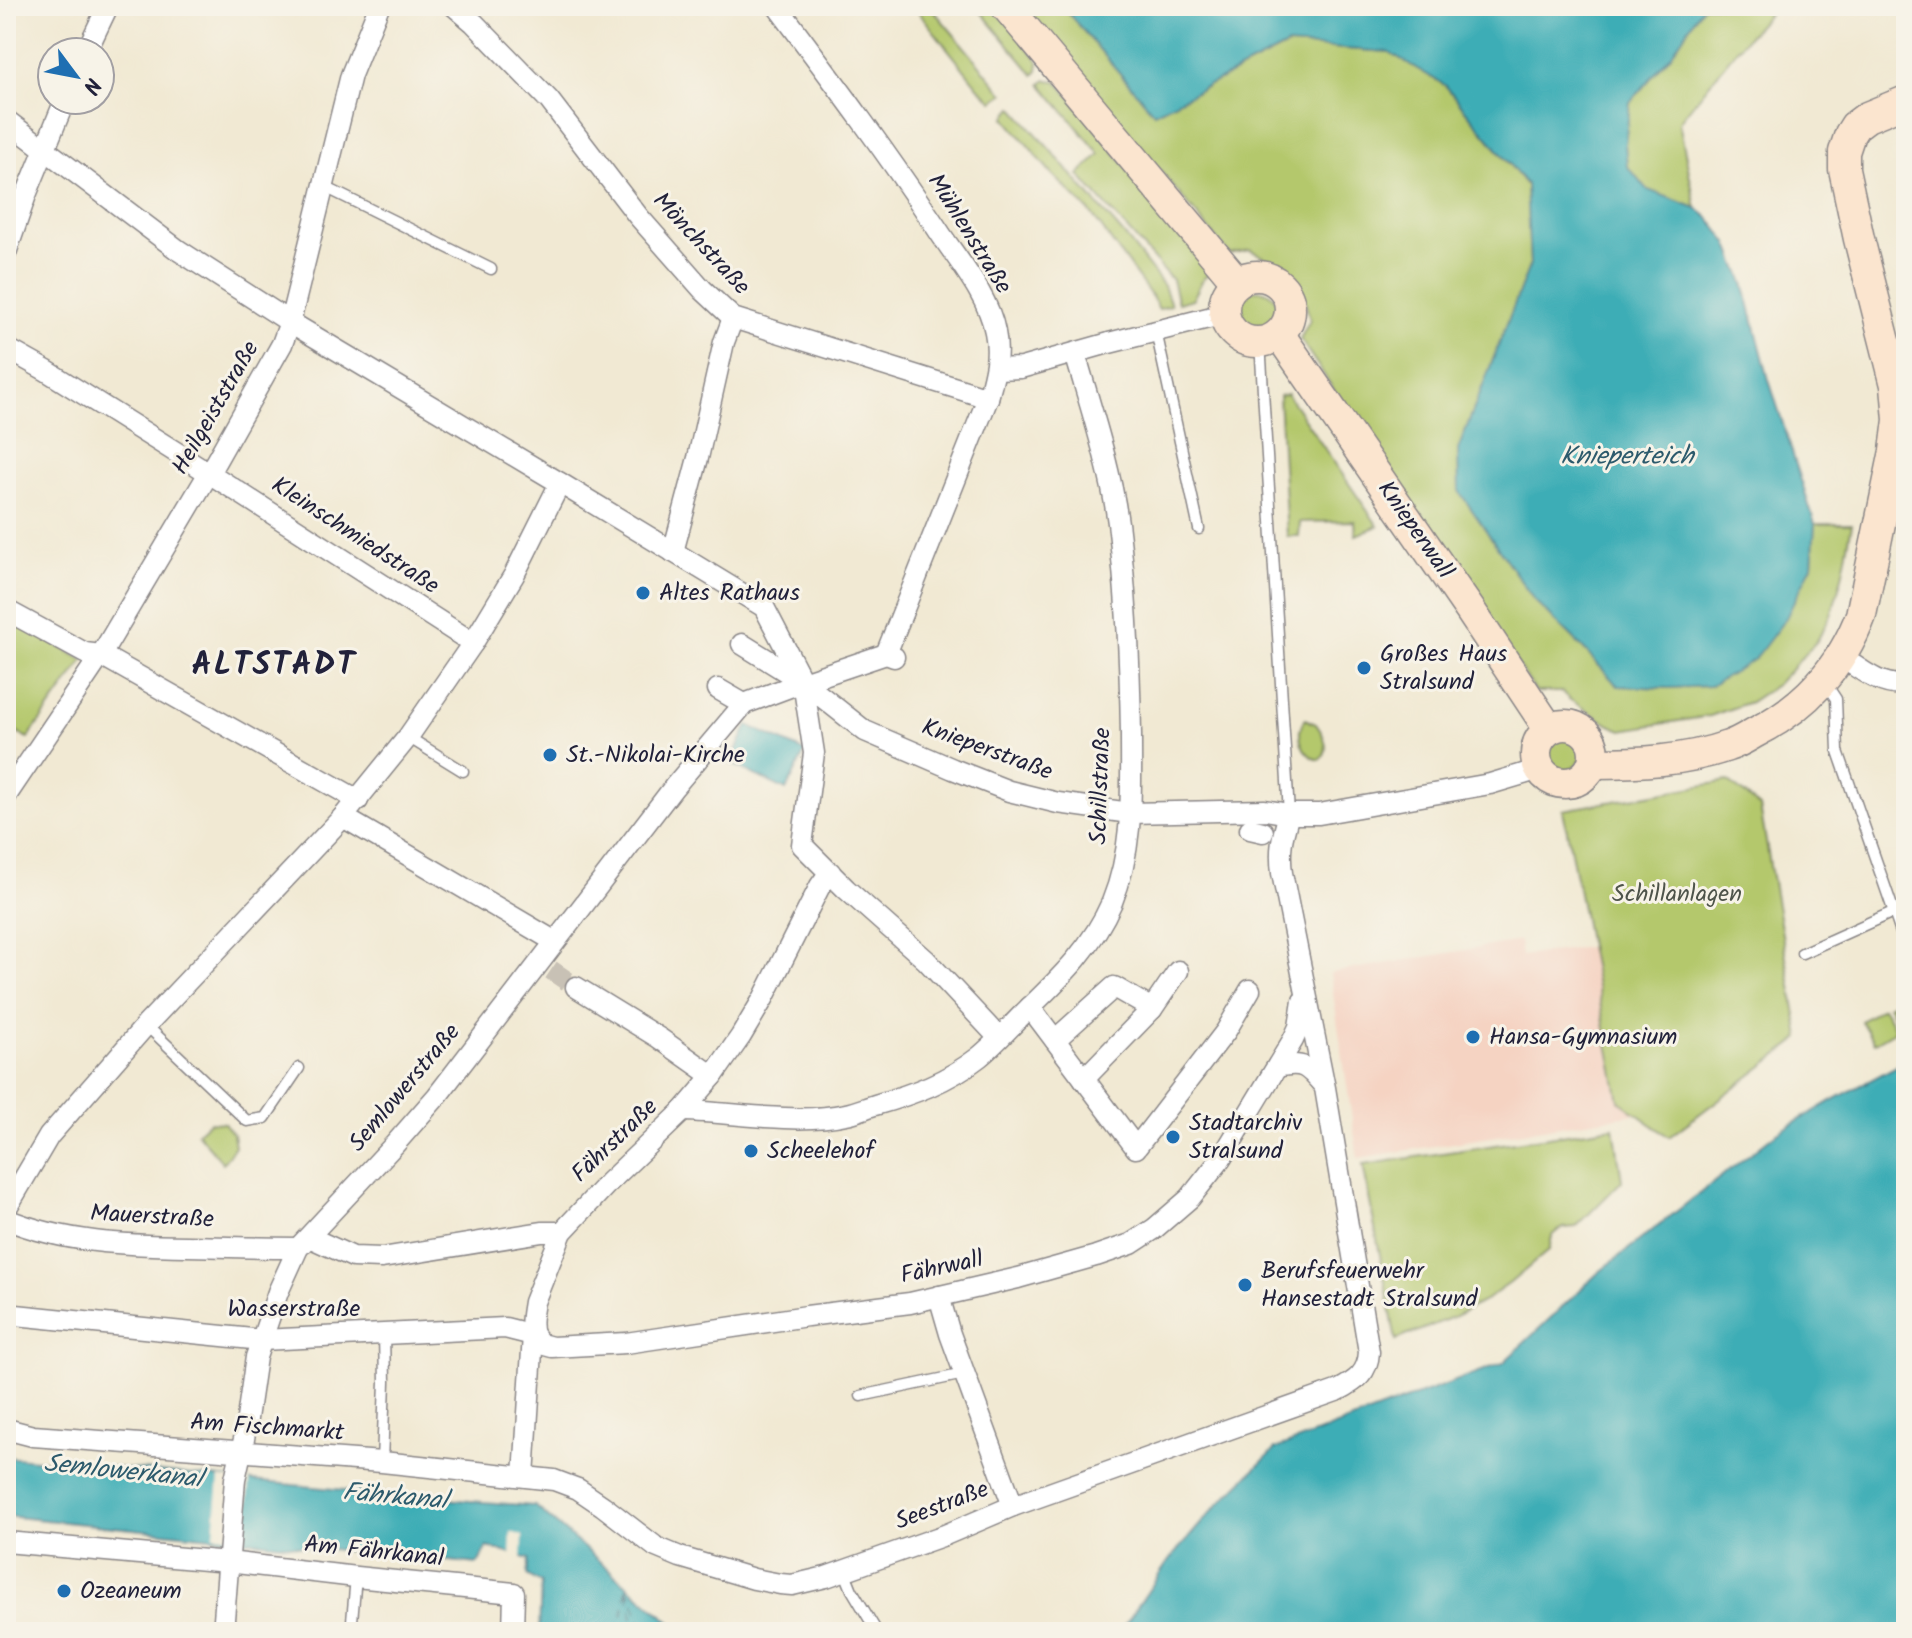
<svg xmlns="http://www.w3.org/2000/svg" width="1912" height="1638" viewBox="0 0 1912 1638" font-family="Kalam,sans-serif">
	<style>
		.built { fill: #f5d3c2 }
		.green { fill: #b4c86c; stroke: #6b7554; stroke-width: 2 }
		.water { fill: #3cadb6; stroke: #2f6878; stroke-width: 2 }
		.pier { fill: #f1e9d3 }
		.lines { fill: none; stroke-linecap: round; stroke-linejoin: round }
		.ferry { stroke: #2c5a6c; stroke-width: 2; stroke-dasharray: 10 8; stroke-linecap: butt }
		.street-tunnel { stroke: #c8c1b5; stroke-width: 20; stroke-dasharray: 20 10; stroke-linecap: butt }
		.lane-casing { stroke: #8a8687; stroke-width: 13 }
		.street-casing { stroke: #8a8687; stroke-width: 23 }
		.secondary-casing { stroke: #8a8687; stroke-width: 33 }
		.lane { stroke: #fff; stroke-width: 10 }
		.street { stroke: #fff; stroke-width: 20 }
		.secondary { stroke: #fbe5cf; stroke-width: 30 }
		.poi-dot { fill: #1f6fb2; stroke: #f7f3e8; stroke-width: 3 }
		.labels { text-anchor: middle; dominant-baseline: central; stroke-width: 6; stroke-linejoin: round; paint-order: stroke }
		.street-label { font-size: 24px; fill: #22223b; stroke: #f7f3e8 }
		.poi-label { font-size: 24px; fill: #22223b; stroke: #f7f3e8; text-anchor: start }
		.park-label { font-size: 24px; fill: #4e544a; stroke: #f7f3e8 }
		.water-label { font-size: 26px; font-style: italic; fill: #2c5a6c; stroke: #f7f3e8 }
		.district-label { font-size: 32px; font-weight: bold; letter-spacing: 2px; fill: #22223b; stroke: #f7f3e8 }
	</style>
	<rect width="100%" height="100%" fill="#f7f3e8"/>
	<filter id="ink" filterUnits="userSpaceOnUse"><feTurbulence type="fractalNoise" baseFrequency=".0125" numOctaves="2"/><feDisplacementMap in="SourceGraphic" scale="16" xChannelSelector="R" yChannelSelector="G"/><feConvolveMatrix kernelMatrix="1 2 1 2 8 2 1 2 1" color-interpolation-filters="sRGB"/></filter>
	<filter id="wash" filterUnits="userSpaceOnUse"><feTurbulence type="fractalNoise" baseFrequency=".006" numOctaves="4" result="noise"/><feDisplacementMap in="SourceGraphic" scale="32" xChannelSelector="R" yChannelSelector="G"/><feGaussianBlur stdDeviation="1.8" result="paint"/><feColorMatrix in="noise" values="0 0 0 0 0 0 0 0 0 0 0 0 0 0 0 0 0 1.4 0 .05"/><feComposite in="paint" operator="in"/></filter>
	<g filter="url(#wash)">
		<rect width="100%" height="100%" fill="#f1e9d3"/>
		<path class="built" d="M1519 941 1521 956 1589 947 1619 1101 1637 1114 1358 1158 1330 973Z"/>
		<g class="green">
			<path d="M914 6H930L1004 94 993 101 978 87Z"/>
			<path d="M976 6H993L1039 61 1038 71 1034 75Z"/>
			<path d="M1024 6H1062L1154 113 1289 45 1389 52 1446 86 1526 185 1530 264 1458 450 1459 491 1534 600 1577 642 1618 686 1669 688 1710 686 1812 566 1815 524H1852L1842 577 1831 615 1817 641 1777 684 1750 702 1710 716 1622 730 1610 725 1569 699 1562 692H1536L1300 339 1310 320 1300 283 1289 269 1250 250 1229 254Z"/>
			<path d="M1703 6H1776L1743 42 1679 122 1696 208 1648 190 1627 166 1625 144 1630 102 1671 55Z"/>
			<path d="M1047 80 1057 81 1211 272 1203 279 1193 299 1178 303 1172 280 1079 175 1100 154 1041 84Z"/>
			<path d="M1013 107 1124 235 1164 286 1171 305 1159 309 1152 297 1090 212 1052 174 1005 118Z"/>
			<circle cx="1258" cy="310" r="20"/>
			<path d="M1287 394 1378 526 1356 535 1355 521 1300 522 1299 536H1287L1279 396Z"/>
			<path d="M6 618 84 660 28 738 6 728Z"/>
			<path d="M1305 719 1316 724C1324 735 1331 750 1320 760 1302 756 1294 734 1305 719Z"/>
			<circle cx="1565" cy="753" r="17"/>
			<path d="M1728 781 1760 807 1800 1038 1669 1137 1619 1101 1563 810Z"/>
			<path d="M1906 996V1026L1904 1028 1900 1022 1898 1023 1888 1005Z"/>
			<path d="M1883 1007 1896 1030 1874 1043 1861 1021Z"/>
			<path d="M209 1122 224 1123 233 1134 235 1146 223 1163 197 1133Z"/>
			<path d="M1614 1127 1622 1181 1576 1227 1562 1228 1552 1236 1549 1250 1510 1283 1483 1302 1453 1317 1396 1340 1363 1165Z"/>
		</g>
		<g class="water">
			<path d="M1062 6H1703L1671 55 1630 102 1625 144 1627 166 1648 190 1696 208 1708 217 1728 243 1744 283 1769 380 1815 524 1812 565 1786 618 1755 659 1710 686 1669 688 1618 686 1577 642 1534 600 1459 491 1458 450 1530 264 1526 184 1446 86 1389 52 1288 45 1154 113Z"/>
			<path d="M748 725 805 752 786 790 730 763Z"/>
			<path d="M1906 1061V1632H1120L1170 1559 1211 1512 1275 1449 1503 1363 1598 1273 1774 1135 1833 1100Z"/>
			<path d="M6 1457 405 1496 535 1506 682 1632H539L541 1583 527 1575 529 1559 487 1547 478 1564 6 1516Z"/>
		</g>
		<g class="pier">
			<path d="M219 1478 250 1480 245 1538 214 1535Z"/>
			<path d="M511 1532 523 1536 522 1561 510 1558Z"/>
		</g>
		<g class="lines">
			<g class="ferry">
				<path d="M627 1586 645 1632"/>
				<path d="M628 1591 633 1626 636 1632"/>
				<path d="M626 1632 621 1624 627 1587"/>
			</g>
		</g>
	</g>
	<g filter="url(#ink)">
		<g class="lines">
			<path class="street-tunnel" d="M551 970 576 987"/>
			<g class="lane-casing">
				<g id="lane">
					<path d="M323 186 491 269"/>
					<path d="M1156 331 1199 529"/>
					<path d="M1260 342 1289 814"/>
					<path d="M1824 681 1836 699 1838 751 1905 944"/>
					<path d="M408 737 463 771"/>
					<path d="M1802 953 1893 912"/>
					<path d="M146 1025 247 1121 265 1118 299 1068"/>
					<path d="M861 1396 964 1374"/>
					<path d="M382 1462 385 1382 384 1334"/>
					<path d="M844 1570 852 1590 877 1632"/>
					<path d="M351 1632 356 1577"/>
				</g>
			</g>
			<g class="street-casing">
				<g id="street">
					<path d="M454 6 474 23 549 100 638 216 703 290 733 318 988 398"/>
					<path d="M777 6C834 82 890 157 942 236 961 264 989 298 995 332 1000 356 994 376 988 398L886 654"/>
					<path d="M86 52 108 6"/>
					<path d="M6 120 178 250 290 322 560 483 764 607 803 682 865 731 953 769 1009 791 1058 803 1130 813 1265 810 1289 814H1319L1490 784 1540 769"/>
					<path d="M6 253 26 195 65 100"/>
					<path d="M6 348 47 371 209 473 473 643"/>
					<path d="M997 369 1021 368 1109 343 1224 314"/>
					<path d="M673 552 698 458 724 342 733 318"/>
					<path d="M6 610 85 653 101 655 358 800"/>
					<path d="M742 644 803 682 814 753 802 845 846 889 926 960 999 1038"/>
					<path d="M1842 657C1861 670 1882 688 1906 684"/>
					<path d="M718 689 744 704"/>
					<path d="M6 796 101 655 216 461 282 344 290 322 351 75 379 6"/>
					<path d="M343 817 554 941"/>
					<path d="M1250 829 1263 832"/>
					<path d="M576 987 659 1038 713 1076"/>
					<path d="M1030 1007 1136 1148 1226 1031 1250 990"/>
					<path d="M1055 1040 1114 987 1152 1009"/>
					<path d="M1278 1067C1304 1061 1308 1067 1324 1086"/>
					<path d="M1084 1079 1152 1009 1178 971"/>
					<path d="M683 1111C734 1112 796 1125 846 1114 856 1112 865 1108 875 1105 913 1094 947 1082 979 1057 994 1045 1008 1029 1022 1015 1059 979 1091 950 1112 902 1134 848 1131 791 1131 735 1130 664 1127 593 1118 523 1110 465 1091 409 1075 353"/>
					<path d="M6 1209 49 1136 146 1025 343 817 408 737 473 643 514 575 560 483"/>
					<path d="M6 1219C64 1243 126 1245 187 1246 224 1247 261 1248 298 1248"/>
					<path d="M309 1237 353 1257 382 1258 542 1232H562"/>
					<path d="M939 1296 950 1334 1013 1506"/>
					<path d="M6 1314 262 1340 505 1328 533 1335 541 1344 552 1347 626 1343 807 1316 910 1303 1018 1278 1096 1256 1131 1244 1154 1229 1190 1198 1221 1159 1293 1040 1299 1027 1303 1001"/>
					<path d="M6 1429 33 1436 382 1462 554 1480 578 1489 603 1506 656 1547 680 1557 754 1579 780 1584 792 1585 826 1577 945 1535 1013 1506 1339 1390C1356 1381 1368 1373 1369 1352L1325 1088 1282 873C1279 848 1282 838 1289 814"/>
					<path d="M524 1476 533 1335C530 1324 532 1314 534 1302L562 1232 608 1183 683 1111 713 1076 741 1036 763 999 820 886 830 872"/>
					<path d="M6 1542 228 1562 356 1577 514 1593 513 1632"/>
					<path d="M223 1632 235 1479 244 1439 256 1357 278 1292 298 1248 395 1144 437 1096 674 787 744 704 803 682 886 654 894 657"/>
				</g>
			</g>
			<g class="secondary-casing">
				<g id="secondary">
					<path d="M1006 6 1237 282"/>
					<circle cx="1257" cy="309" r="33"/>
					<path d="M1279 334 1470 610 1549 729"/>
					<circle cx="1565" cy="754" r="29"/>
					<path d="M1593 763C1639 763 1685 761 1728 746 1738 743 1747 737 1756 732 1805 707 1842 667 1861 615L1895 451 1899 420 1896 385 1859 239 1844 169V152L1850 134 1855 126 1867 117 1906 101"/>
				</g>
			</g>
			<use href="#lane" class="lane"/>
			<use href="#street" class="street"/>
			<use href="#secondary" class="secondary"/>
		</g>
	</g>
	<g class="poi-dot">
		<circle cx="643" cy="593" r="8"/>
		<circle cx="1364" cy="668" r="8"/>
		<circle cx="550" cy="755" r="8"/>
		<circle cx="1473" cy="1037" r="8"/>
		<circle cx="1173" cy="1137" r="8"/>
		<circle cx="751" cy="1151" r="8"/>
		<circle cx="1245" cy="1285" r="8"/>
		<circle cx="64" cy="1591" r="8"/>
	</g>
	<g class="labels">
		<g class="street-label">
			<text transform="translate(969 234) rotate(58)">Mühlenstraße</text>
			<text transform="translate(701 244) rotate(47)">Mönchstraße</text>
			<text transform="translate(216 408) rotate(-60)">Heilgeiststraße</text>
			<text transform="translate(1415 530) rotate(55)">Knieperwall</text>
			<text transform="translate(355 536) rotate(33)">Kleinschmiedstraße</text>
			<text transform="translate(987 750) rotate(20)">Knieperstraße</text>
			<text transform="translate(1101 786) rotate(-88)">Schillstraße</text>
			<text transform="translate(405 1088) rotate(-50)">Semlowerstraße</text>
			<text transform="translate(615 1141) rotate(-44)">Fährstraße</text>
			<text transform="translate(152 1217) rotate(3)">Mauerstraße</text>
			<text transform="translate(942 1268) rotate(-12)">Fährwall</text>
			<text x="294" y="1309">Wasserstraße</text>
			<text transform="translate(267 1428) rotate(4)">Am Fischmarkt</text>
			<text transform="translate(942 1506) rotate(-21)">Seestraße</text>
			<text transform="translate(374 1552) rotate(6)">Am Fährkanal</text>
		</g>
		<g class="poi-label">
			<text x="659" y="593">Altes Rathaus</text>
			<text x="1380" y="654">Großes Haus<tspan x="1380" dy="28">Stralsund</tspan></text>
			<text x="566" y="755">St.-Nikolai-Kirche</text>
			<text x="1489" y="1037">Hansa-Gymnasium</text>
			<text x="1189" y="1123">Stadtarchiv<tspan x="1189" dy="28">Stralsund</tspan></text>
			<text x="767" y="1151">Scheelehof</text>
			<text x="1261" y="1271">Berufsfeuerwehr<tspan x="1261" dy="28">Hansestadt Stralsund</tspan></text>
			<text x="80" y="1591">Ozeaneum</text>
		</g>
		<g class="park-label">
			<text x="1677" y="894">Schillanlagen</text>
		</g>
		<g class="water-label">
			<text x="1627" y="457">Knieperteich</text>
			<text transform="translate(123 1472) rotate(6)">Semlowerkanal</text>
			<text transform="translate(395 1497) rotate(5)">Fährkanal</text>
		</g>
		<g class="district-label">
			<text x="274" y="665">ALTSTADT</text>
		</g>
	</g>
	<rect width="1912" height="1638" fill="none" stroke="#f7f3e8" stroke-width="32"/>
	<g transform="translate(76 76) rotate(122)"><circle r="38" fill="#f7f3e8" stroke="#a29fa3" stroke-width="2"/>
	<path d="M0-6L14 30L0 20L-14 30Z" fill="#1f6fb2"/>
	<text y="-12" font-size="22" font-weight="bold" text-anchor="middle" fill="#22223b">N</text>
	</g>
</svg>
